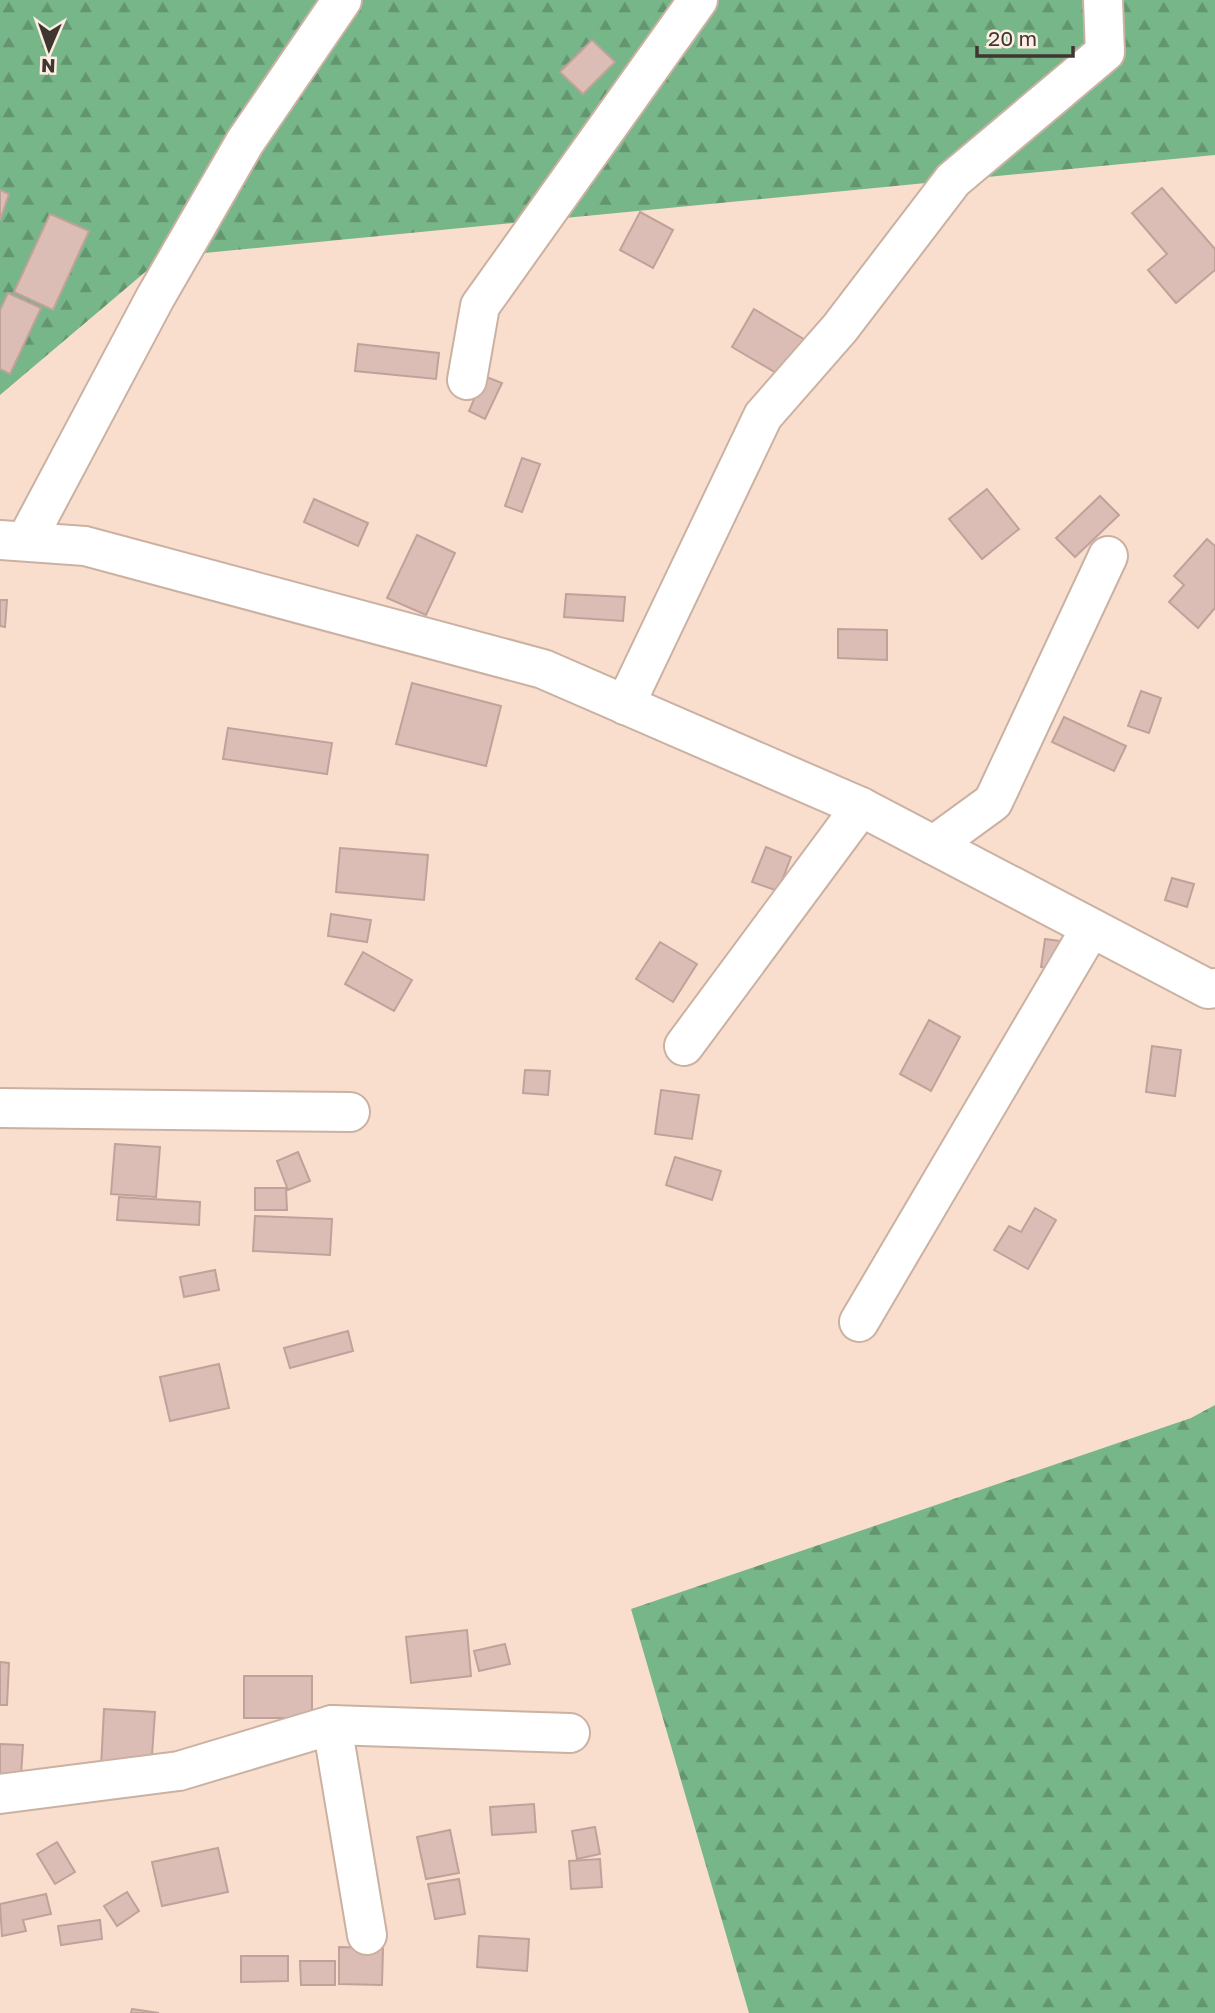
<svg xmlns="http://www.w3.org/2000/svg" width="1215" height="2013" viewBox="0 0 1215 2013" font-family="'Golos Text',sans-serif">
	<style>
		.forest { fill: url(#forest-firs) }
		.building { fill: #dcbdb5; stroke: #c0a29b; stroke-width: 2 }
		.lines { fill: none; stroke-linecap: round; stroke-linejoin: round }
		.minor-casing { stroke: #cbb1a2; stroke-width: 42 }
		.minor { stroke: #fff; stroke-width: 38 }
	</style>
	<defs>
		<pattern id="forest-firs" width="22" height="20" patternUnits="userSpaceOnUse" patternTransform="scale(1.75)"><rect width="22" height="20" fill="#77b688"/><path d="M5 1l3.5 6h-7zM16 11l3.5 6h-7z" fill="#639570"/></pattern>
	</defs>
	<rect width="100%" height="100%" fill="#f9dece"/>
	<g class="forest">
		<path d="M0 0H1215V155L163 257 0 395Z"/>
		<path d="M1215 1405V2013H749L631 1609 1191 1418Z"/>
	</g>
	<g class="building">
		<path d="M592 40 615 62 583 94 560 72Z"/>
		<path d="M1162 188 1215 249V270L1176 303 1148 270 1167 254 1132 213Z"/>
		<path d="M0 190 9 194 0 220Z"/>
		<path d="M640 212 673 230 653 268 620 250Z"/>
		<path d="M50 214 89 231 53 310 14 292Z"/>
		<path d="M8 293 41 308 10 374 0 369V310Z"/>
		<path d="M754 309 817 347 795 384 732 347Z"/>
		<path d="M358 344 439 353 436 379 355 371Z"/>
		<path d="M484 376 502 383 485 419 469 411Z"/>
		<path d="M522 458 540 464 522 512 505 506Z"/>
		<path d="M987 489 1019 529 982 559 949 519Z"/>
		<path d="M1100 496 1119 515 1075 557 1056 538Z"/>
		<path d="M314 499 368 523 358 546 304 522Z"/>
		<path d="M417 535 455 553 426 615 387 598Z"/>
		<path d="M1207 539 1215 546V608L1198 628 1169 602 1184 585 1174 576Z"/>
		<path d="M566 594 625 597 623 621 564 617Z"/>
		<path d="M0 600H7L5 627 0 626Z"/>
		<path d="M838 629 887 630V660L838 658Z"/>
		<path d="M412 683 501 706 486 766 396 744Z"/>
		<path d="M1141 691 1161 698 1149 733 1128 726Z"/>
		<path d="M1064 717 1126 746 1114 771 1052 742Z"/>
		<path d="M228 728 332 743 327 774 223 759Z"/>
		<path d="M766 847 791 857 778 891 752 882Z"/>
		<path d="M340 848 428 855 424 900 336 892Z"/>
		<path d="M1172 878 1194 884 1187 907 1165 900Z"/>
		<path d="M331 914 371 920 367 942 328 936Z"/>
		<path d="M1045 939 1069 942 1066 971 1041 967Z"/>
		<path d="M660 942 697 964 673 1002 636 979Z"/>
		<path d="M363 952 412 980 394 1011 345 984Z"/>
		<path d="M929 1020 960 1037 931 1091 900 1074Z"/>
		<path d="M1152 1046 1181 1050 1175 1096 1146 1092Z"/>
		<path d="M525 1070 550 1071 548 1095 523 1093Z"/>
		<path d="M661 1090 699 1095 692 1139 655 1134Z"/>
		<path d="M115 1144 160 1147 156 1197 111 1194Z"/>
		<path d="M298 1152 310 1181 288 1190 277 1161Z"/>
		<path d="M675 1157 721 1171 712 1200 666 1185Z"/>
		<path d="M255 1188H286L287 1210H255Z"/>
		<path d="M119 1197 200 1202 199 1225 117 1220Z"/>
		<path d="M1035 1208 1056 1220 1028 1269 994 1250 1009 1226 1021 1232Z"/>
		<path d="M255 1216 332 1219 330 1255 253 1251Z"/>
		<path d="M215 1270 219 1290 184 1297 180 1277Z"/>
		<path d="M348 1331 353 1351 290 1368 284 1348Z"/>
		<path d="M219 1364 229 1408 170 1421 160 1377Z"/>
		<path d="M467 1630 471 1676 411 1683 406 1637Z"/>
		<path d="M505 1644 510 1664 479 1671 474 1651Z"/>
		<path d="M0 1662 9 1663 7 1705H0Z"/>
		<rect x="244" y="1676" width="68" height="42"/>
		<path d="M104 1709 155 1712 151 1770 101 1767Z"/>
		<path d="M0 1744 23 1745 21 1775 0 1774Z"/>
		<path d="M534 1804 536 1832 492 1835 490 1807Z"/>
		<path d="M595 1827 600 1854 577 1859 572 1831Z"/>
		<path d="M450 1830 459 1873 426 1879 417 1837Z"/>
		<path d="M57 1842 75 1872 55 1884 37 1854Z"/>
		<path d="M218 1848 228 1892 162 1906 152 1862Z"/>
		<path d="M600 1859 602 1887 571 1889 569 1861Z"/>
		<path d="M459 1879 465 1914 435 1919 428 1884Z"/>
		<path d="M127 1892 139 1911 117 1926 104 1906Z"/>
		<path d="M46 1894 51 1914 23 1920 26 1931 2 1936 0 1904Z"/>
		<path d="M100 1920 102 1939 61 1945 58 1926Z"/>
		<path d="M479 1936 529 1939 527 1971 477 1967Z"/>
		<path d="M339 1947 383 1948 382 1985 339 1984Z"/>
		<path d="M241 1956H288V1981L241 1982Z"/>
		<path d="M300 1961H335V1985H301Z"/>
		<path d="M132 2009 159 2013H131Z"/>
	</g>
	<g class="lines">
		<g class="minor-casing">
			<g id="minor">
				<path d="M467 380 480 306 698 0"/>
				<path d="M0 540 85 546 543 669 861 807 1208 989 1215 988"/>
				<path d="M26 541 155 298 245 142 342 0"/>
				<path d="M625 705 763 416 840 328 953 180 1105 52 1103 0"/>
				<path d="M934 845 993 802 1108 556"/>
				<path d="M684 1046 861 807"/>
				<path d="M0 1108 350 1112"/>
				<path d="M859 1322 1091 928"/>
				<path d="M332 1725 367 1935"/>
				<path d="M0 1794 179 1771 332 1725 570 1733"/>
			</g>
		</g>
		<use href="#minor" class="minor"/>
	</g>
	<g transform="translate(49 49) rotate(182)" stroke="#feeee4" stroke-width="5" paint-order="stroke">
	<path d="M0-5L12 26L0 18L-12 26Z" fill="#403630"/>
	<text y="-10" font-size="19" font-weight="bold" text-anchor="middle" fill="#403630">N</text>
	</g>
	<path d="M977 46v10h96v-10" fill="none" stroke="#403630" stroke-width="3.5"/>
	<text x="988" y="46" font-size="21" fill="#403630" stroke="#feeee4" stroke-width="5" paint-order="stroke">20 m</text>
</svg>
